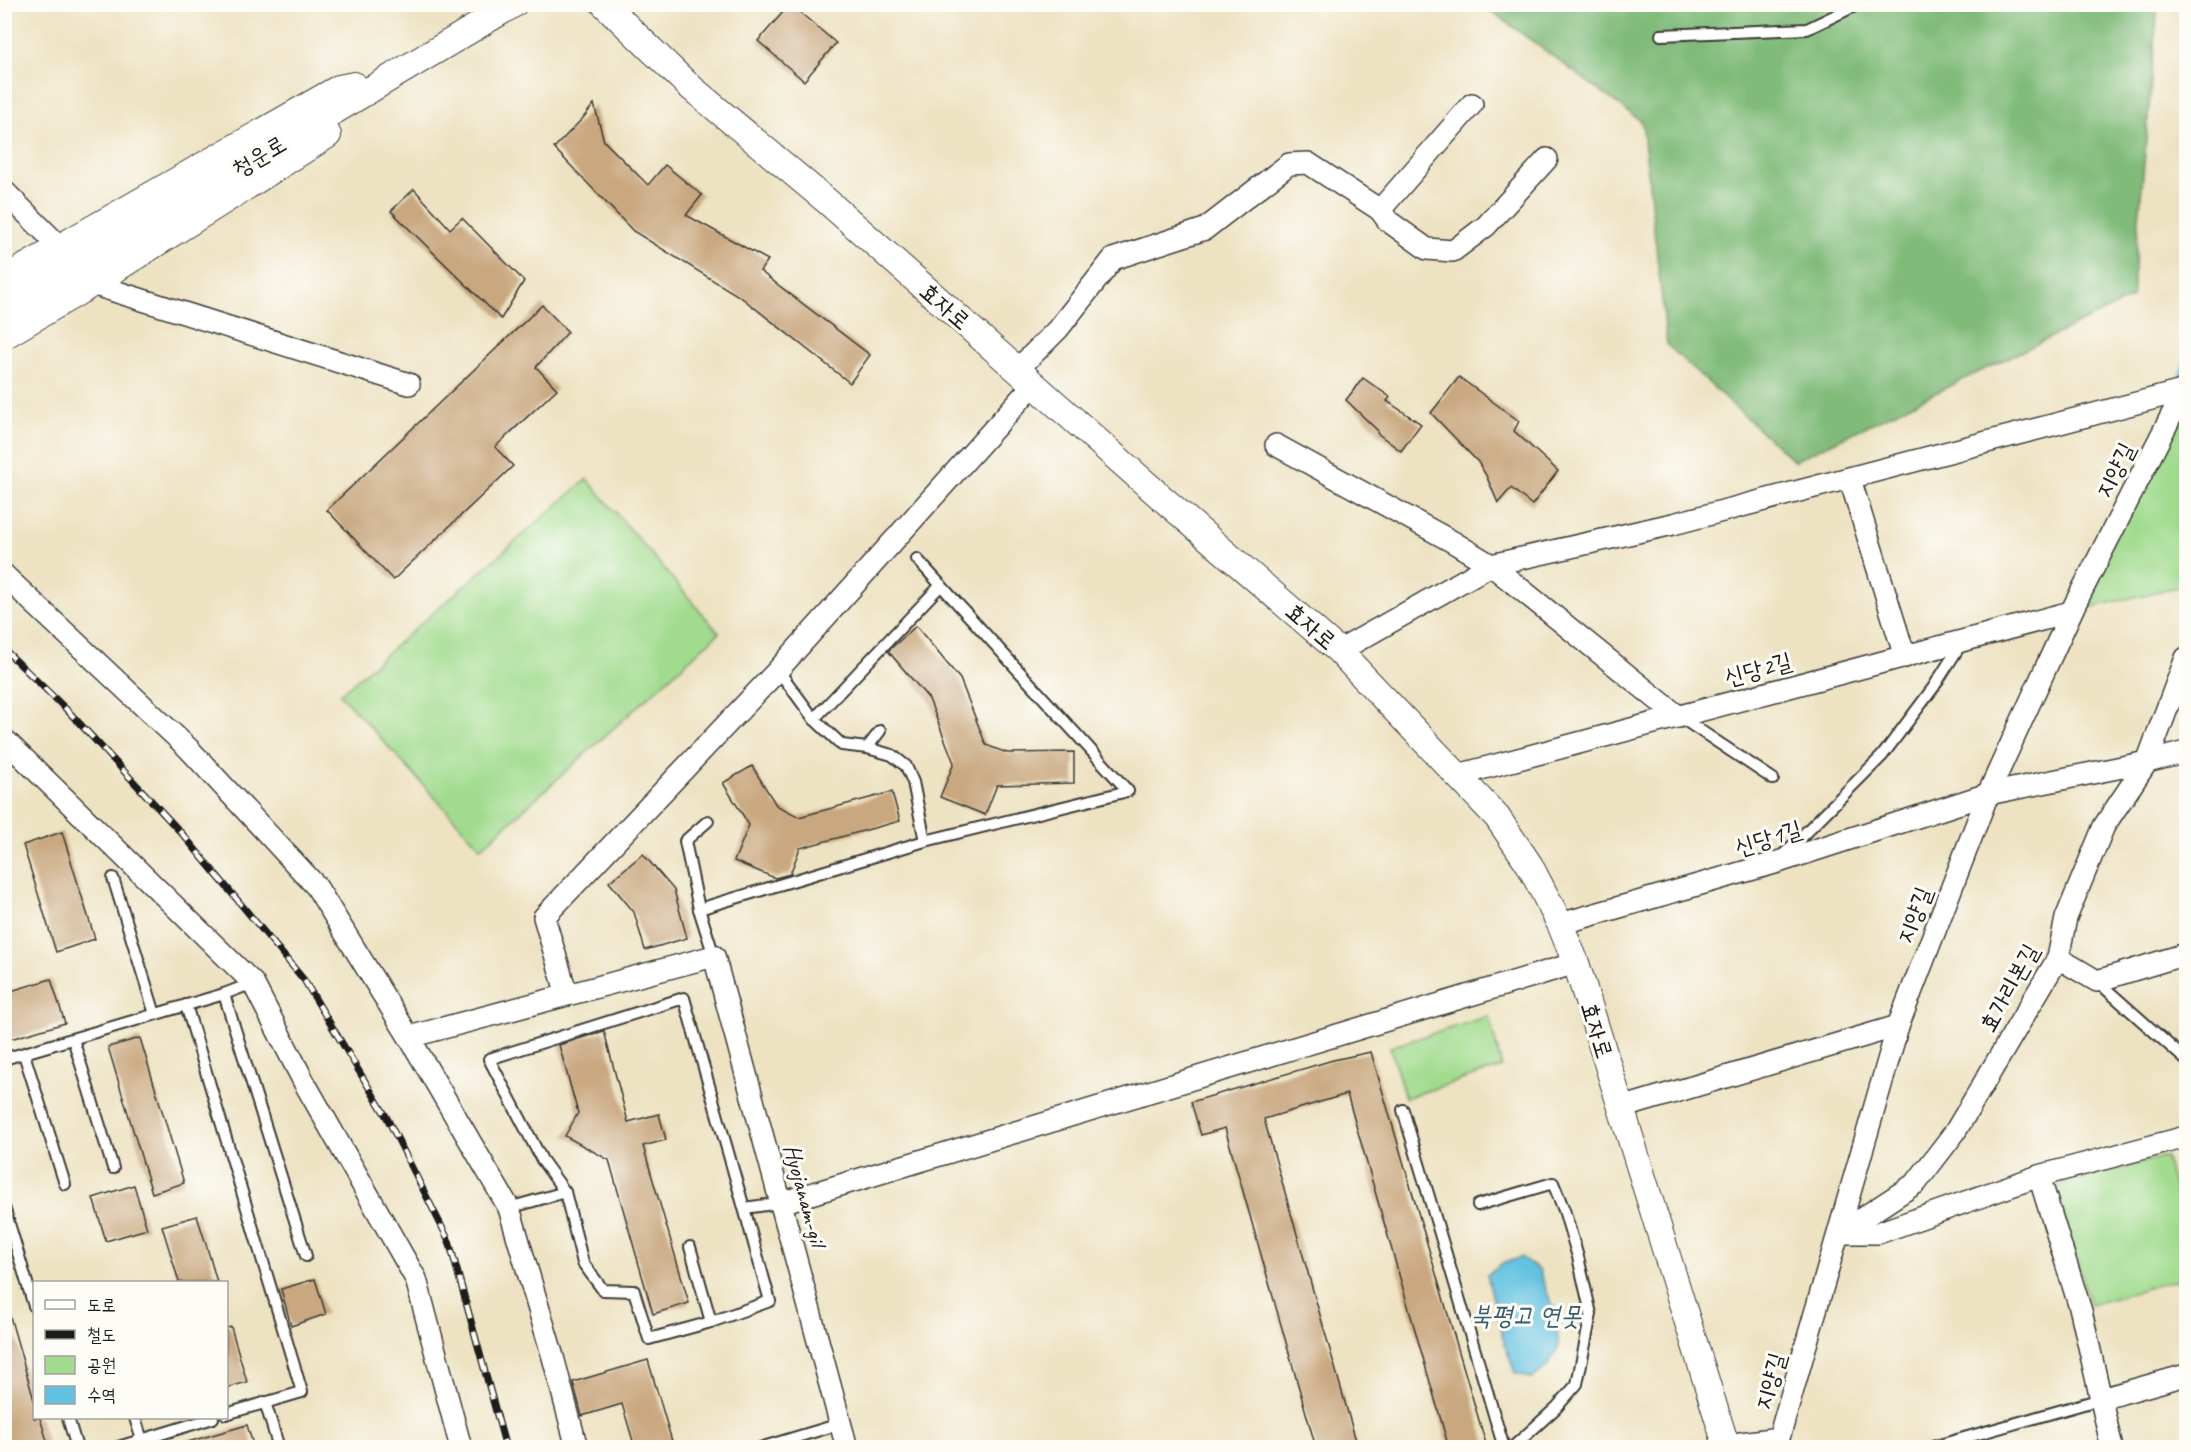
<svg xmlns="http://www.w3.org/2000/svg" width="2191" height="1452" viewBox="0 0 2191 1452" font-family="Caveat,'Poor Story',sans-serif">
	<style>
		.green { fill: #a1db8e; stroke: #5e7c55; stroke-width: 1.5 }
		.forest { fill: #80bb79; stroke: #4e6c4a; stroke-width: 1.5 }
		.water { fill: #63c2e1; stroke: #406f7e; stroke-width: 1.5 }
		.lines { fill: none; stroke-linecap: round; stroke-linejoin: round }
		.stream { stroke: #63c2e1; stroke-width: 6 }
		.building { fill: #c9a77f }
		.service-casing { stroke: #3b3a35; stroke-width: 14 }
		.minor-casing { stroke: #3b3a35; stroke-width: 24 }
		.tertiary-casing { stroke: #3b3a35; stroke-width: 28 }
		.service { stroke: #fff; stroke-width: 10 }
		.minor { stroke: #fff; stroke-width: 21 }
		.tertiary { stroke: #fff; stroke-width: 26 }
		.rail-casing { stroke: #1c1c1c; stroke-width: 7 }
		.rail { stroke: #fdfcf7; stroke-width: 4.5; stroke-dasharray: 14; stroke-linecap: butt }
		.labels { text-anchor: middle; dominant-baseline: central; stroke-width: 6; stroke-linejoin: round; paint-order: stroke }
		.street-label { font-size: 24px; fill: #1c1c1c; stroke: #fdfcf7 }
		.water-label { font-size: 26px; font-style: italic; fill: #385e6b; stroke: #fdfcf7 }
	</style>
	<rect width="100%" height="100%" fill="#fdfcf7"/>
	<filter id="ink" filterUnits="userSpaceOnUse"><feTurbulence type="fractalNoise" baseFrequency=".0167" numOctaves="2"/><feDisplacementMap in="SourceGraphic" scale="12" xChannelSelector="R" yChannelSelector="G"/><feConvolveMatrix kernelMatrix="1 2 1 2 8 2 1 2 1" color-interpolation-filters="sRGB"/></filter>
	<filter id="wash" filterUnits="userSpaceOnUse"><feTurbulence type="fractalNoise" baseFrequency=".008" numOctaves="4" result="noise"/><feDisplacementMap in="SourceGraphic" scale="24" xChannelSelector="R" yChannelSelector="G"/><feGaussianBlur stdDeviation="1.35" result="paint"/><feColorMatrix in="noise" values="0 0 0 0 0 0 0 0 0 0 0 0 0 0 0 0 0 1.4 0 .05"/><feComposite in="paint" operator="in"/></filter>
	<g filter="url(#wash)">
		<rect width="100%" height="100%" fill="#ede2c1"/>
		<g class="green">
			<path d="M2186 387V585L2071 612Z"/>
			<path d="M587 479 719 633 481 848 340 694Z"/>
			<path d="M1489 1016 1502 1067 1405 1098 1390 1047Z"/>
			<path d="M2165 1156 2186 1229V1277L2090 1305 2056 1187Z"/>
		</g>
		<path class="forest" d="M1483 5H2158L2132 298 1794 461 1667 345 1642 122Z"/>
		<path class="water" d="M1521 1257 1539 1270 1553 1308 1559 1346 1548 1366 1532 1379 1515 1373 1505 1346 1487 1275 1499 1265Z"/>
		<g class="lines">
			<path class="stream" d="M2181 376 2186 361"/>
		</g>
		<g id="blocks">
			<g class="building">
				<path d="M790 4 836 43 804 81 758 41Z"/>
				<path d="M594 104 604 141 648 185 665 165 702 195 686 215 768 260 760 271 870 355 850 383 742 298 633 231 554 148 583 118Z"/>
				<path d="M414 189 450 229 462 218 524 281 501 319 391 211Z"/>
				<path d="M542 305 568 332 536 367 557 389 495 447 513 466 393 580 327 510Z"/>
				<path d="M1459 377 1519 421 1514 431 1558 471 1532 505 1511 488 1498 503 1486 475 1478 462 1431 413Z"/>
				<path d="M1363 378 1390 397 1387 401 1421 424 1401 451 1377 433 1378 431 1346 400Z"/>
				<path d="M916 626 960 679 986 745 1007 753 1074 752V783L997 785 985 815 940 797 954 763 929 699 888 651Z"/>
				<path d="M752 766 776 805 799 817 892 792 900 821 800 848 790 874 775 878 734 861 749 825 723 783Z"/>
				<path d="M62 832 95 939 56 952 23 845Z"/>
				<path d="M643 854 674 890 687 938 645 950 634 912 609 882Z"/>
				<path d="M51 979 65 1023 4 1041V993Z"/>
				<path d="M604 1031 628 1122 659 1114 666 1140 643 1146 689 1303 653 1314 609 1160 565 1136 578 1113 559 1045Z"/>
				<path d="M140 1038 184 1183 152 1193 108 1047Z"/>
				<path d="M1371 1052 1486 1444 1472 1448H1449L1347 1094 1264 1119 1358 1448H1316L1225 1128 1201 1135 1191 1102 1333 1060Z"/>
				<path d="M134 1185 147 1229 106 1241 93 1198Z"/>
				<path d="M197 1216 206 1244 217 1282H179L162 1226Z"/>
				<path d="M315 1279 326 1314 291 1326 281 1289Z"/>
				<path d="M9 1313 34 1400V1418H40L48 1444 36 1448H4V1314Z"/>
				<path d="M231 1327 247 1382 226 1388V1328Z"/>
				<path d="M648 1360 674 1448H635L622 1404 582 1416 573 1382Z"/>
				<path d="M247 1425 254 1448H185L184 1443Z"/>
			</g>
		</g>
	</g>
	<g filter="url(#ink)">
		<use href="#blocks" fill-opacity="0" stroke="#3b3a35" stroke-width="1.5"/>
		<g class="lines">
			<g class="service-casing">
				<g id="service">
					<path d="M1661 35 1807 29 1859 4"/>
					<path d="M778 670 814 719 941 585"/>
					<path d="M1680 717 1773 779"/>
					<path d="M814 719 842 745 867 748 892 755 906 766 913 782 925 841"/>
					<path d="M867 748 880 731"/>
					<path d="M708 821 685 841 699 909 714 956"/>
					<path d="M1782 856 1882 756 1933 688 1961 644"/>
					<path d="M113 878 155 1014"/>
					<path d="M699 909 925 841 1128 791 917 559"/>
					<path d="M2097 981 2186 1060"/>
					<path d="M224 994 306 1256"/>
					<path d="M186 1005 302 1392 226 1414"/>
					<path d="M73 1039 113 1168"/>
					<path d="M24 1054 65 1184"/>
					<path d="M4 1059 224 994 253 983"/>
					<path d="M1403 1110 1504 1448"/>
					<path d="M1478 1205 1553 1183 1564 1210 1578 1257 1591 1314 1577 1384 1556 1408 1512 1448"/>
					<path d="M4 1207 34 1306"/>
					<path d="M509 1208 565 1192"/>
					<path d="M744 1208 770 1301 711 1322 649 1339 634 1291 603 1290 583 1263 565 1192 542 1160 489 1059 684 998 744 1208 781 1203"/>
					<path d="M690 1247 711 1322"/>
					<path d="M265 1402 279 1448"/>
					<path d="M68 1418 77 1448"/>
					<path d="M135 1418 142 1440"/>
					<path d="M115 1448 213 1418"/>
					<path d="M760 1448 840 1424"/>
					<path d="M1929 1448 2101 1399"/>
				</g>
			</g>
			<g class="minor-casing">
				<g id="minor">
					<path d="M4 191 60 247"/>
					<path d="M1380 210 1472 104"/>
					<path d="M92 284 409 384"/>
					<path d="M1017 370 1058 329 1113 259 1205 229 1289 164 1308 163 1380 210 1388 221 1427 249 1453 251 1486 226 1547 159"/>
					<path d="M1276 445 1453 542 1491 565 1673 524 2186 390"/>
					<path d="M1850 479 1905 657"/>
					<path d="M4 575 189 749 316 886 409 1037 509 1208 553 1357 577 1448"/>
					<path d="M1339 651 1491 565 1679 717"/>
					<path d="M4 739 253 983 304 1082 416 1279 461 1448"/>
					<path d="M1458 775 2071 612"/>
					<path d="M1560 924 1775 863 1988 794 2147 762 2186 752"/>
					<path d="M2058 958 2097 981 2186 954"/>
					<path d="M567 995 544 917 778 670 1034 384"/>
					<path d="M409 1037 714 956 847 1448"/>
					<path d="M1621 1108 1898 1026"/>
					<path d="M2039 1176 2081 1311 2112 1448"/>
					<path d="M781 1203 1576 963"/>
					<path d="M1840 1233 1916 1183 1955 1132 2058 958 2066 918 2104 826 2147 762 2186 658"/>
					<path d="M1840 1233H1878L2039 1176 2186 1137"/>
					<path d="M2101 1399 2186 1375"/>
					<path d="M1726 1445 1779 1438 1898 1026 1988 794 2075 604 2186 387"/>
				</g>
			</g>
			<g class="tertiary-casing">
				<g id="tertiary">
					<path d="M604 4 688 85 828 202 1162 498 1339 651 1497 817 1529 864 1560 924 1576 963 1727 1448"/>
					<path d="M4 279 339 88 354 85"/>
					<path d="M4 308 514 4"/>
					<path d="M4 336 92 284 328 135"/>
				</g>
			</g>
			<use href="#service" class="service"/>
			<use href="#minor" class="minor"/>
			<use href="#tertiary" class="tertiary"/>
			<g class="rail-casing">
				<path id="rail" d="M4 649 69 712 185 837 304 980 386 1116 449 1241 506 1448"/>
			</g>
			<use href="#rail" class="rail"/>
		</g>
	</g>
	<g class="labels">
		<g class="street-label">
			<text transform="translate(259 156) rotate(-31)">청운로</text>
			<text transform="translate(945 306) rotate(41)">효자로</text>
			<text transform="translate(2115 470) rotate(-63)">지양길</text>
			<text transform="translate(1311 626) rotate(41)">효자로</text>
			<text transform="translate(1758 669) rotate(-15)">신당2길</text>
			<text transform="translate(1768 838) rotate(-17)">신당1길</text>
			<text transform="translate(1914 915) rotate(-69)">지양길</text>
			<text transform="translate(2009 988) rotate(-61)">효가리본길</text>
			<text transform="translate(1597 1030) rotate(73)">효자로</text>
			<text transform="translate(805 1195) rotate(75)">Hyojanam-gil</text>
			<text transform="translate(1770 1381) rotate(-74)">지양길</text>
		</g>
		<g class="water-label">
			<text x="1526" y="1315">북평고 연못</text>
		</g>
	</g>
	<rect width="2191" height="1452" fill="none" stroke="#fdfcf7" stroke-width="24"/>
	<rect x="33" y="1281" width="195" height="138" fill="#fdfcf7" stroke="#a3a29f" stroke-width="1.5"/>
	<rect x="45" y="1300" width="30" height="9" fill="#ffffff" stroke="#a3a29f" stroke-width="1.5"/>
	<text x="87" y="1311" font-size="18" fill="#1c1c1c">도로</text>
	<rect x="45" y="1330" width="30" height="9" fill="#1c1c1c" stroke="#a3a29f" stroke-width="1.5"/>
	<text x="87" y="1341" font-size="18" fill="#1c1c1c">철도</text>
	<rect x="45" y="1356" width="30" height="18" fill="#a1db8e" stroke="#a3a29f" stroke-width="1.5"/>
	<text x="87" y="1371" font-size="18" fill="#1c1c1c">공원</text>
	<rect x="45" y="1386" width="30" height="18" fill="#63c2e1" stroke="#a3a29f" stroke-width="1.5"/>
	<text x="87" y="1401" font-size="18" fill="#1c1c1c">수역</text>
</svg>
